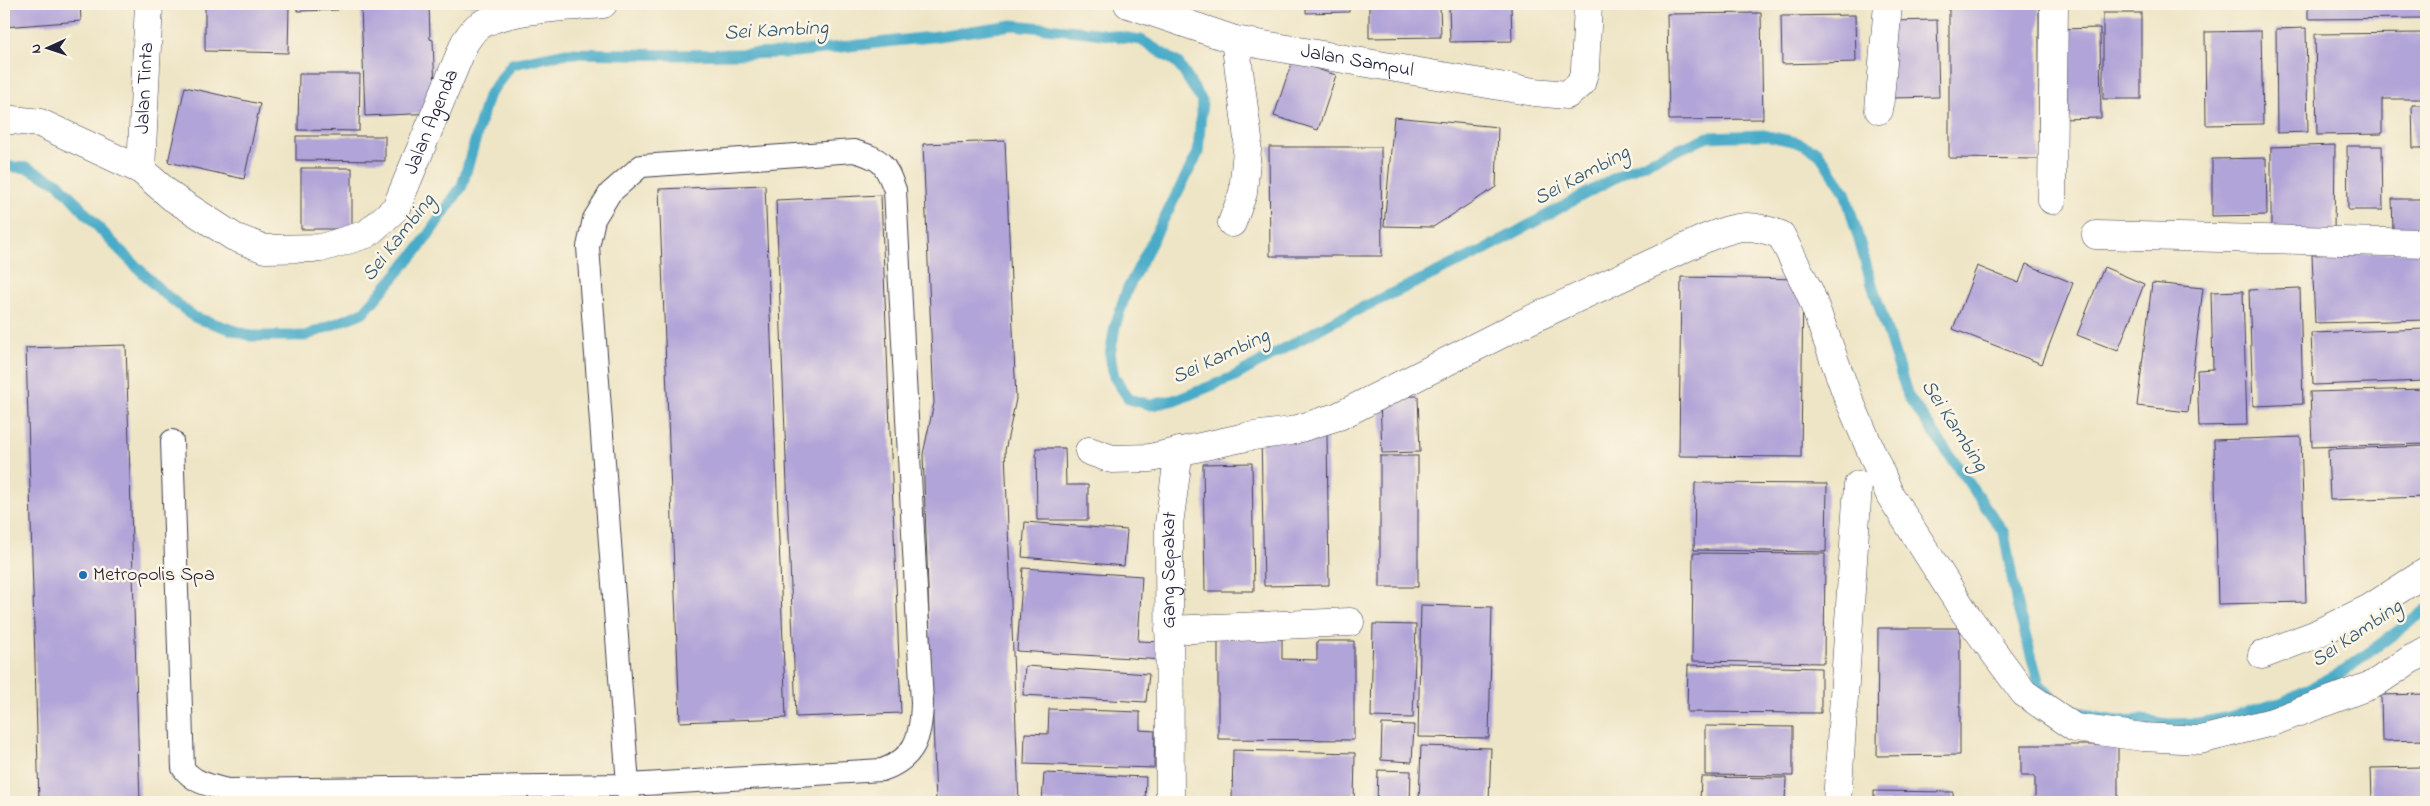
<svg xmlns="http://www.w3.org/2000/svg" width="2430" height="806" viewBox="0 0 2430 806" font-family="'Indie Flower',sans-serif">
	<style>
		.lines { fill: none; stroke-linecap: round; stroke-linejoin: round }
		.stream { stroke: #49abc8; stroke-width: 11 }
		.building { fill: #b1a4d8 }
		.lane-casing { stroke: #413f50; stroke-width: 24 }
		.street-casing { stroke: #413f50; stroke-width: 29 }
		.lane { stroke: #fff; stroke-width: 22 }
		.street { stroke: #fff; stroke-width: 28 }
		.poi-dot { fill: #1f6fb2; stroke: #fcf5e5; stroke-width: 2 }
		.labels { text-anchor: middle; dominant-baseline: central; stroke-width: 5; stroke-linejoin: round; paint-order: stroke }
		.street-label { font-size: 20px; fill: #22223b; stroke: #fcf5e5 }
		.poi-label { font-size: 20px; fill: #22223b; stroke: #fcf5e5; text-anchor: start }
		.water-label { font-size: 21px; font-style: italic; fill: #325973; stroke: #fcf5e5 }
	</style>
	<rect width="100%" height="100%" fill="#fcf5e5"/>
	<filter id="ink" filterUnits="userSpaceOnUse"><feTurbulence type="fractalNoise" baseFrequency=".02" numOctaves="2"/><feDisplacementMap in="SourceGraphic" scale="10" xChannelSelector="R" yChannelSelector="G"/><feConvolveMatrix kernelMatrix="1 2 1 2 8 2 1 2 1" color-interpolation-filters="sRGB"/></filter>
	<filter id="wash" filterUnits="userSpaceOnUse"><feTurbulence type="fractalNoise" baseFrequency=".0096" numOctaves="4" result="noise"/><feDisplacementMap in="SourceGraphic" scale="20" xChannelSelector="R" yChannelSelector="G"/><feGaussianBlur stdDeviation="1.12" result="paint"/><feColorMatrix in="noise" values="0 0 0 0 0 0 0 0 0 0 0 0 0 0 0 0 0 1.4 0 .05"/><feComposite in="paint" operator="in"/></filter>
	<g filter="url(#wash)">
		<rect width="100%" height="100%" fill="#eee5c6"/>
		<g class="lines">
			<path class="stream" d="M4 166 27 168 58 183 112 242 161 291 194 317 251 336H305L364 312 419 248 462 186 488 96 512 64 567 53 681 55 787 53 931 37 1012 25 1088 32 1141 40 1178 63 1202 101 1198 153 1127 290 1115 326 1110 355 1114 377 1129 399 1151 405 1179 399 1233 377 1330 323 1482 251 1627 171 1708 137 1764 135 1796 142 1818 152 1845 192 1870 278 1908 396 2004 533 2017 605 2039 684 2057 703 2093 717 2116 721 2142 720 2169 724 2199 723 2225 718 2283 702 2344 671 2426 610"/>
		</g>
		<g id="blocks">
			<g class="building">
				<path d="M4 4H80L81 21 4 27Z"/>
				<path d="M205 4 289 6 288 53 205 51Z"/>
				<path d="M297 4H338V10L297 11Z"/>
				<path d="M429 4 430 39 433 40 436 113 365 116 361 7Z"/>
				<path d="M463 4H502V5L463 6Z"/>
				<path d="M1306 4H1349V12L1306 13Z"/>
				<path d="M1369 4H1440L1441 37 1369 38Z"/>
				<path d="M1449 4H1511L1512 41 1450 42Z"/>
				<rect x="1897" y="4" width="42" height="3"/>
				<path d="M1949 4H2039V159L1949 158Z"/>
				<path d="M2308 4H2426V18L2308 19Z"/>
				<path d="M1761 13 1763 119 1669 120 1667 14Z"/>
				<rect x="2103" y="13" width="38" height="86"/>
				<path d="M1855 15 1856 62 1782 64 1781 16Z"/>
				<path d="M1937 20 1939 97 1891 98 1889 21Z"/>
				<path d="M2100 28 2101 118 2060 119 2058 29Z"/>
				<path d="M2306 28 2308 132 2277 133 2276 29Z"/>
				<path d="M2261 31 2263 124 2206 125 2205 32Z"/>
				<path d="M2426 33V99H2382V134L2317 135 2315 34Z"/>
				<path d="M1292 61 1336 75 1318 130 1274 116Z"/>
				<path d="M299 74H360L359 131 298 130Z"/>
				<path d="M185 87 260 104 244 179 168 162Z"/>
				<path d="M2412 105H2426V148H2413Z"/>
				<path d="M1394 117 1498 127 1496 187 1433 227 1384 226Z"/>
				<path d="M296 136H385V161L296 160Z"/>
				<path d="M1005 141 1016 399 1005 451 1019 802H936L923 454 934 403 923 144Z"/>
				<path d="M2335 145 2334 235 2271 233V147Z"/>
				<path d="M2347 146H2382L2383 210H2348Z"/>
				<path d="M1269 147H1381L1382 256H1270Z"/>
				<path d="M2266 158 2267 215 2212 216V159Z"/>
				<rect x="301" y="168" width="51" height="61"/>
				<path d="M765 185 786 718 680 722 659 189Z"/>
				<path d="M881 195 901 713 796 717 776 200Z"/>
				<path d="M2392 199H2426V230L2393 231Z"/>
				<path d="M2426 251V320L2315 323 2312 255Z"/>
				<path d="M2026 264 2073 283 2042 364 1953 329 1977 266 2019 283Z"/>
				<path d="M2104 267 2144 284 2118 351 2077 335Z"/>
				<path d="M1681 277 1803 279 1801 457 1679 456Z"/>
				<path d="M2152 283 2203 288 2188 412 2137 406Z"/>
				<path d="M2300 288 2303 404 2253 406 2249 290Z"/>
				<path d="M2243 291 2247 425 2199 426 2197 370 2213 369 2211 292Z"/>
				<path d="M2426 329V381L2313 385 2311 333Z"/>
				<path d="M126 345 140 802H39L26 348Z"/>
				<path d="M2426 389V444L2312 447 2310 392Z"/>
				<path d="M1418 396 1420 452 1382 453 1380 397Z"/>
				<path d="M1327 434 1329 585 1264 586 1261 435Z"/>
				<path d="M2301 437 2306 602 2218 604 2214 440Z"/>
				<path d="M2426 446V497L2330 500 2328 449Z"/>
				<path d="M1036 448H1065L1066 485H1088V520H1037Z"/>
				<rect x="1380" y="456" width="38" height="131"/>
				<path d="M1252 463 1254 591H1205L1203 464Z"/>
				<path d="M1695 483 1827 484 1826 552 1694 550Z"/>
				<path d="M1025 522 1127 530 1124 566 1022 557Z"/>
				<path d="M1693 553 1825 554 1824 663 1692 661Z"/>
				<path d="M1023 568 1142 576 1138 641 1165 642 1164 660 1017 651Z"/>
				<path d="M1421 605 1492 607 1489 738 1418 737Z"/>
				<path d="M1373 624 1416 625 1413 718 1371 717Z"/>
				<path d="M1878 628H1960V755L1877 756Z"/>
				<path d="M1218 638 1282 639V659L1317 660V641H1354V740L1218 739Z"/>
				<path d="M1688 665 1821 668V713L1687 712Z"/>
				<path d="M1025 666 1149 674 1146 702 1023 695Z"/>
				<path d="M2426 694V740L2382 741 2381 695Z"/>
				<path d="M1049 709 1140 712V730L1155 731 1154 768 1024 764 1025 733 1048 734Z"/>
				<path d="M1382 724 1414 725 1412 762 1381 760Z"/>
				<path d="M1705 726 1793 727V776L1705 775Z"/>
				<path d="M2021 745H2118V802H2035V776H2021Z"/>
				<path d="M1421 746 1491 748 1489 802H1419Z"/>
				<path d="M1233 750 1355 753 1354 802H1232Z"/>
				<path d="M2423 767 2424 802H2372L2371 768Z"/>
				<path d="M1378 770 1411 771 1410 802H1377Z"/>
				<path d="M1044 773 1146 777 1145 802H1042Z"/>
				<path d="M1701 777 1786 778 1785 802H1700Z"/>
				<path d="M1874 791 1953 792V802H1874Z"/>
			</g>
		</g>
	</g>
	<g filter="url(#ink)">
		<use href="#blocks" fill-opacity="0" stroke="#413f50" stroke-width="1"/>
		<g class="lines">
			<g class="lane-casing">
				<path id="lane" d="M172 441 183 768C194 783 209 785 227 790L628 785 882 770C916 758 921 736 922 703L895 190C885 163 882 159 854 151L641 166 610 193 594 219 588 247 628 785 629 802"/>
			</g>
			<g class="street-casing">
				<g id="street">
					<path d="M1128 4 1235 40"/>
					<path d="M1879 110 1888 4"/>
					<path id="s1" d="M4 119 40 123 141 170 172 197 234 237 265 249 321 248 367 234 396 208 465 42C469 37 472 31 477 27 504 8 570 7 603 4"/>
					<path id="s2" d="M141 170 149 4"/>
					<path d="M2052 200 2054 4"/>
					<path id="s3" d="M1232 223 1243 193 1248 139 1235 40 1534 92 1567 95 1581 84 1585 69 1588 4"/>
					<path d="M2096 235 2426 243"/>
					<path d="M1089 451 1112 459 1150 458 1246 437 1291 431 1339 416 1519 325 1706 238C1738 226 1748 222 1781 235L1810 293 1847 395 1890 495 1965 613 2024 693 2075 728 2143 737 2200 740 2272 722 2374 684 2411 659 2426 652"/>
					<path d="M1169 630 1350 622"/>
					<path d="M2262 655 2314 635 2370 608 2426 572"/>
					<path id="s4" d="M1170 802 1169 524 1179 451"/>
					<path d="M1837 802 1858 485"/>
				</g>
			</g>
			<use href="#lane" class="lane"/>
			<use href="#street" class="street"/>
		</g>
	</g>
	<circle class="poi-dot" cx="83" cy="575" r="5"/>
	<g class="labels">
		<g class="street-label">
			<text stroke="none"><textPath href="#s3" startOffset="310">Jalan Sampul</textPath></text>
			<text stroke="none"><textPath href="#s2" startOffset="82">Jalan Tinta</textPath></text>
			<text stroke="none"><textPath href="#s1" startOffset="532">Jalan Agenda</textPath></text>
			<text stroke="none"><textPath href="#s4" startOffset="232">Gang Sepakat</textPath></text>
		</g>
		<g class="poi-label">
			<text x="93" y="575">Metropolis Spa</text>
		</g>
		<g class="water-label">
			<text transform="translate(776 31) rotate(-3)">Sei Kambing</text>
			<text transform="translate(1582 176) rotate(-28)">Sei Kambing</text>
			<text transform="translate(399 238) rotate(-52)">Sei Kambing</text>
			<text transform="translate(1221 357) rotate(-25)">Sei Kambing</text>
			<text transform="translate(1954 426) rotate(57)">Sei Kambing</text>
			<text transform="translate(2357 634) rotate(-34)">Sei Kambing</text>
		</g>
	</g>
	<rect width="2430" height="806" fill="none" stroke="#fcf5e5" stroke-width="20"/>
	<g transform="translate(48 48) rotate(267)" stroke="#fcf5e5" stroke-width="4" paint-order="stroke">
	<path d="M0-4L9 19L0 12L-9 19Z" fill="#22223b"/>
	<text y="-8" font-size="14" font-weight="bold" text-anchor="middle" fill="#22223b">N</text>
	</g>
</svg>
